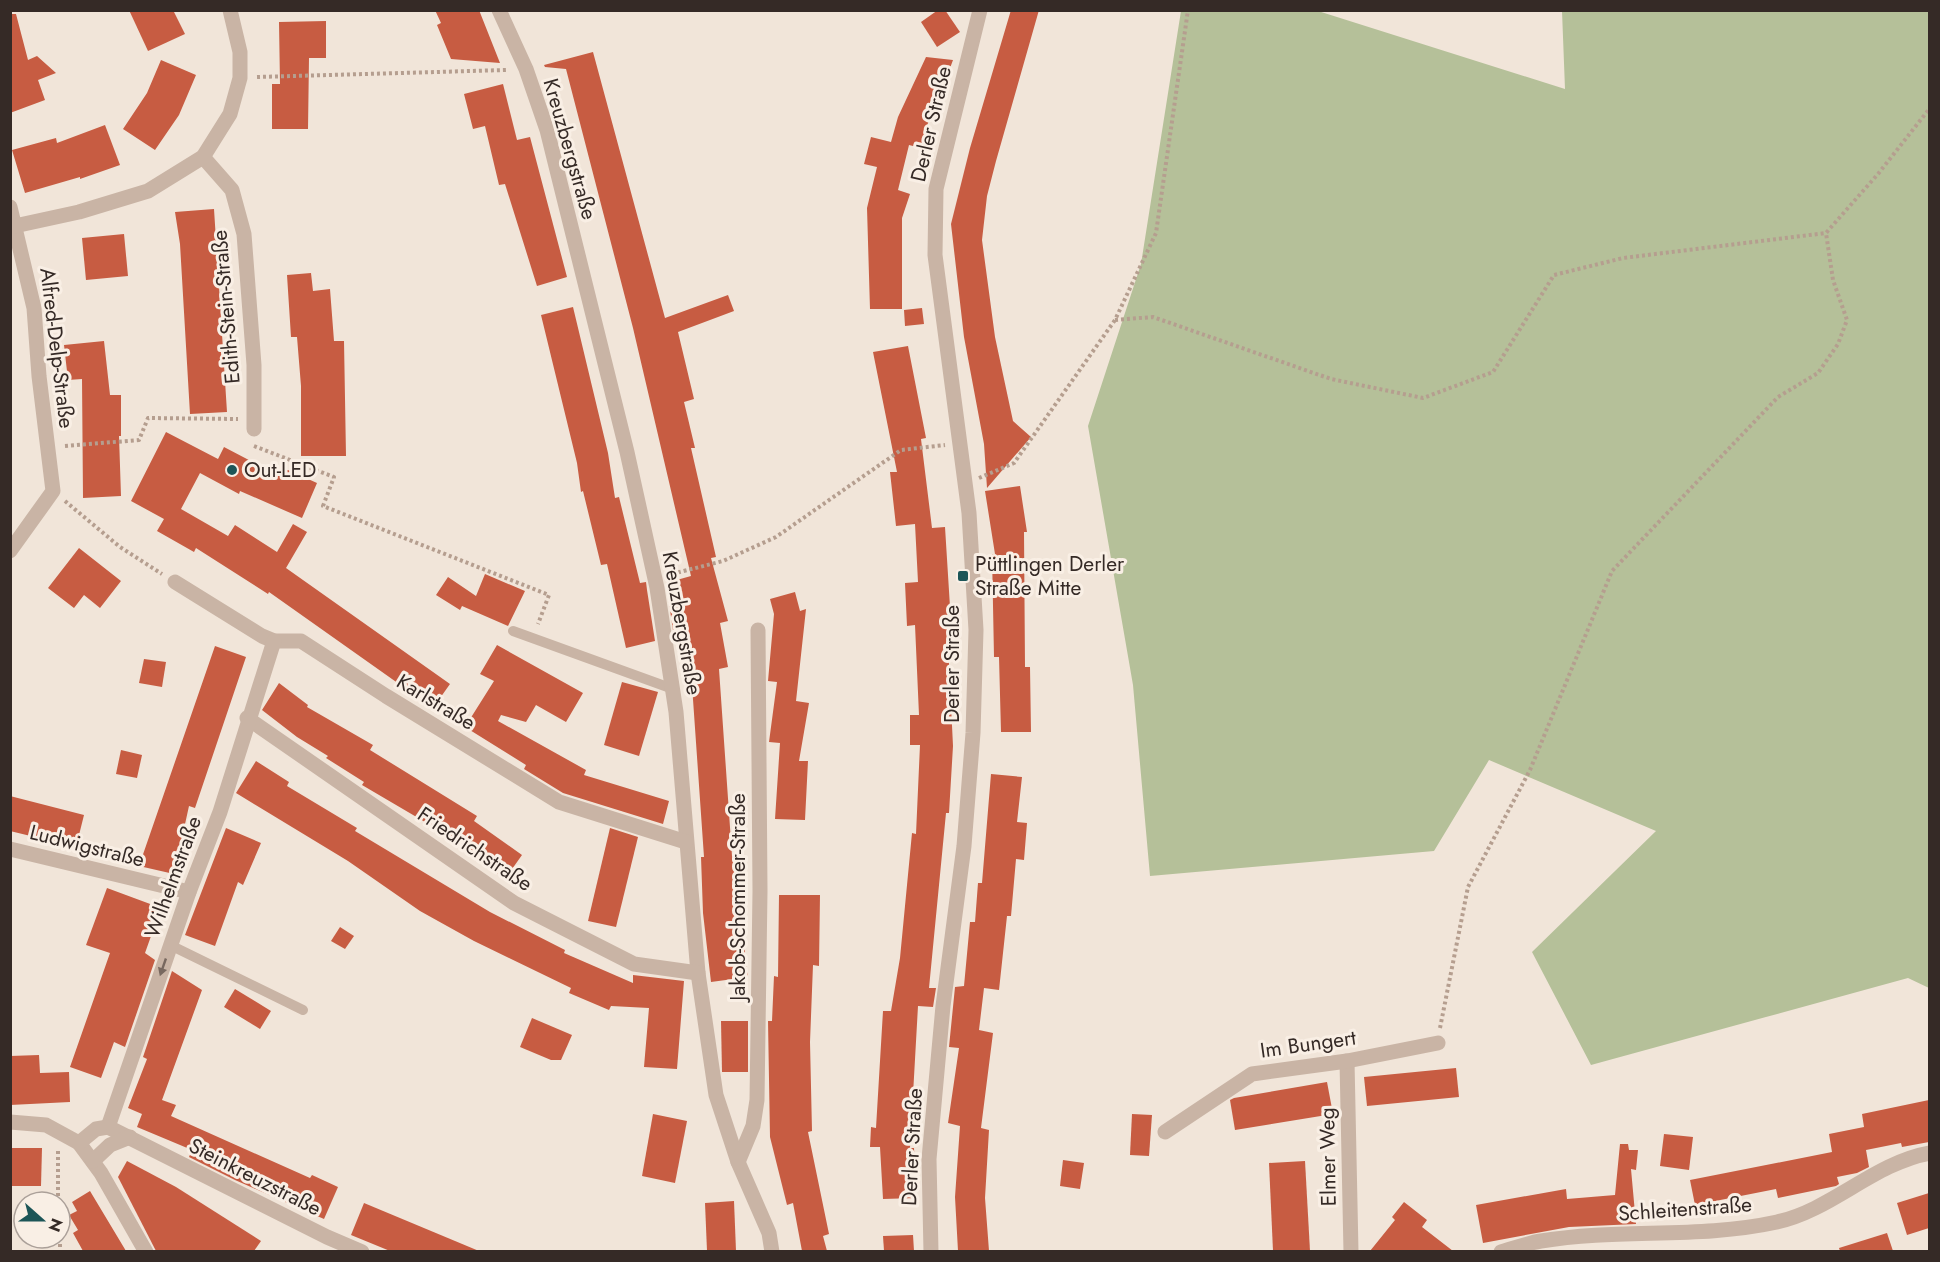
<svg xmlns="http://www.w3.org/2000/svg" width="1940" height="1262" viewBox="0 0 1940 1262" font-family="Jost,sans-serif">
	<style>
		.green { fill: #b5c099 }
		.building { fill: #c75c42 }
		.lines { fill: none; stroke-linecap: round; stroke-linejoin: round }
		.path { stroke: #b59e8f; stroke-width: 4; stroke-dasharray: 3 3; stroke-linecap: butt }
		.service { stroke: #c9b4a5; stroke-width: 10 }
		.minor { stroke: #c9b4a5; stroke-width: 15 }
		.tertiary { stroke: #c9b4a5; stroke-width: 15 }
		.oneway { fill: #78685f }
		.poi-dot { fill: #1c5557; stroke: #f9efe5; stroke-width: 2 }
		.labels { text-anchor: middle; dominant-baseline: central; stroke-width: 6; stroke-linejoin: round; paint-order: stroke }
		.street-label { font-size: 21px; fill: #352a26; stroke: #f9efe5 }
		.poi-label { font-size: 21px; fill: #352a26; stroke: #f9efe5; text-anchor: start }
	</style>
	<rect width="100%" height="100%" fill="#f1e5d9"/>
	<path class="green" d="M1181 11H1318L1565 89 1562 11H1929V988L1908 978 1591 1065 1532 952 1656 831 1489 760 1434 851 1150 876 1133 685 1088 426 1141 264Z"/>
	<g class="building">
		<path d="M129 10H173L185 34 148 51Z"/>
		<path d="M435 10H479L500 63 451 59 437 25 441 23Z"/>
		<path d="M938 10H945L960 32 937 47 921 22Z"/>
		<path d="M1011 10H1039L996 161 987 196 982 240 995 337 1013 421 1031 437 987 488 984 444 964 337 951 224 970 148Z"/>
		<path d="M10 14H16L28 60 37 56 56 73 38 80 45 100 10 113Z"/>
		<path d="M326 21V58H309L308 129H272V84H280L279 22Z"/>
		<path d="M593 52 665 318 728 295 734 311 678 332 694 399 684 402 695 448H691L716 557 711 558 728 621 720 623 728 667 719 669 732 856H737L739 939 743 938 748 977 711 982 703 913 701 857H704L692 685H695L683 611 674 637 666 583 691 576 633 328 566 69 545 67 544 65Z"/>
		<path d="M926 57 953 60 936 106 933 105 921 148 909 145 898 190 910 194 902 218V309H870L867 208 877 167 864 164 871 137 891 142 898 117Z"/>
		<path d="M161 60 196 75 179 115 155 150 123 129 147 93Z"/>
		<path d="M503 84 517 140 530 137 567 277 537 286 505 184 499 185 485 126 473 129 464 94Z"/>
		<path d="M105 125 120 165 80 179V177L25 193 12 150 56 138 57 143Z"/>
		<path d="M214 209 227 412 190 414 180 244 175 212Z"/>
		<path d="M124 234 128 276 86 280 82 238Z"/>
		<path d="M311 273 313 291 330 289 334 341H344L346 456H301V386L297 337H291L287 275Z"/>
		<path d="M573 307 608 453 615 498 619 497 640 583 646 582 647 590 655 641 626 648 607 564 601 565 583 491 581 492 577 463 541 315Z"/>
		<path d="M922 308 924 324 905 326 904 310Z"/>
		<path d="M104 341 110 395H121V436H119L121 496 83 498 82 379 68 380 64 345Z"/>
		<path d="M908 346 926 438 921 439 932 528 945 527 951 623H947L953 746 949 813H946L929 988H936L933 1007 918 1006 910 1148H914L916 1198 883 1199 880 1147H870L871 1127 876 1128 883 1011H891L900 958 912 833 916 834 920 745H910V715H919L915 625 907 626 905 583 918 582 915 524 896 526 890 472H897L873 352Z"/>
		<path d="M166 432 218 459 224 447 279 476 282 470H288L317 483 302 518 240 491 239 494 200 473 181 509 228 536 235 525 277 552 293 524 307 532 286 568 450 684 433 708 269 592 268 594 196 548 194 552 157 531 164 519 131 501Z"/>
		<path d="M1020 486 1027 532H1024L1025 667H1030L1031 732H1001L999 657H994L992 554H995L985 491Z"/>
		<path d="M79 548 121 581 100 608 84 595 74 608 48 588Z"/>
		<path d="M485 574 525 591 508 626 462 606 460 610 436 595 448 577 476 596Z"/>
		<path d="M795 592 800 611 806 609 796 701 809 703 799 761H808L805 820 775 819 780 743 769 742 777 682 768 681 774 614 770 599Z"/>
		<path d="M497 645 583 693 566 722 536 705 526 722 501 715 498 721 586 770 584 775 669 801 663 824 563 793 524 769 526 765 465 727 494 681 480 674Z"/>
		<path d="M215 646 246 657 195 808 189 806 174 874 139 866Z"/>
		<path d="M144 659 166 662 162 687 139 683Z"/>
		<path d="M622 682 658 692 639 756 604 745Z"/>
		<path d="M279 683 308 705 307 707 373 745 370 750 477 816 474 821 522 855 505 879 468 853 471 849 362 785 364 782 326 758 328 756 297 737 262 710Z"/>
		<path d="M121 750 142 755 137 778 116 774Z"/>
		<path d="M256 761 289 782 287 786 357 828 355 831 490 912 565 950 564 953 633 983V975L684 981 677 1069 644 1067 649 1008 611 1006 609 1010 569 993 571 988 474 941 420 911 348 861 236 793Z"/>
		<path d="M991 774 1022 777 1017 822 1027 823 1024 860 1016 859 1011 916H1007L999 990 984 988 979 1030 993 1033 981 1128 989 1130 985 1198 989 1251H958L955 1197 960 1126 948 1123 959 1048 949 1047 955 987 964 986 970 922H975L978 883H982Z"/>
		<path d="M10 796 84 815 76 847 10 831Z"/>
		<path d="M226 828 261 843 243 885 238 882 215 946 185 935Z"/>
		<path d="M610 828 638 837 616 927 588 921Z"/>
		<path d="M107 888 161 908 145 953 155 960 125 1047 114 1042 101 1078 70 1067 110 953 86 945Z"/>
		<path d="M779 895H820L819 966 813 965 810 1042 812 1131 808 1132 829 1234 823 1236 827 1251H802L793 1203 787 1205 770 1137 768 1021H772L774 976 778 977Z"/>
		<path d="M340 927 354 936 345 949 331 941Z"/>
		<path d="M172 971 202 990 162 1100 176 1105 171 1116 310 1178 312 1175 338 1187 324 1219 235 1180 189 1157 192 1150 137 1127 142 1114 128 1108 147 1059 143 1057Z"/>
		<path d="M235 989 271 1011 260 1029 224 1007Z"/>
		<path d="M532 1018 572 1035 561 1060H551L520 1047Z"/>
		<path d="M721 1021H748V1072H722Z"/>
		<path d="M39 1055 40 1073 69 1072 70 1102 10 1105V1056Z"/>
		<path d="M1456 1068 1459 1097 1367 1106 1364 1077Z"/>
		<path d="M1327 1082 1333 1114 1235 1130 1230 1100 1234 1098Z"/>
		<path d="M1929 1100V1142L1902 1147 1901 1143 1866 1150 1869 1167 1857 1173 1837 1177 1839 1184 1836 1186 1778 1198 1776 1189 1695 1205 1690 1180 1832 1152 1829 1134 1864 1127 1862 1114Z"/>
		<path d="M653 1114 687 1121 675 1183 642 1176Z"/>
		<path d="M1132 1114 1152 1115 1149 1156 1130 1155Z"/>
		<path d="M1664 1134 1693 1137 1689 1170 1660 1166Z"/>
		<path d="M1620 1144H1628L1629 1150H1638L1636 1170 1631 1169 1636 1224 1569 1227 1483 1243 1476 1205 1566 1189 1567 1199 1615 1195Z"/>
		<path d="M10 1148H42L41 1186H10Z"/>
		<path d="M1063 1160 1084 1163 1080 1189 1060 1186Z"/>
		<path d="M127 1161 176 1187 261 1241 254 1251H156L118 1177Z"/>
		<path d="M1305 1161 1310 1251H1273L1269 1163Z"/>
		<path d="M90 1191 126 1251H83L73 1233 78 1230 69 1215 77 1211 72 1202Z"/>
		<path d="M1929 1193V1228L1907 1235 1897 1203Z"/>
		<path d="M734 1201 736 1251H707L705 1203Z"/>
		<path d="M1404 1202 1427 1220 1422 1227 1453 1251H1370L1395 1220 1392 1217Z"/>
		<path d="M364 1203 479 1251H390L351 1235Z"/>
		<path d="M1887 1233 1893 1251H1840L1839 1248Z"/>
		<path d="M913 1235 914 1251H884L883 1236Z"/>
	</g>
	<g class="lines">
		<g class="path">
			<path d="M257 77 507 70"/>
			<path d="M1115 320 1153 317 1331 379 1423 398 1493 372 1554 275 1623 258 1826 233 1878 174 1930 108"/>
			<path d="M65 446 139 440 148 418 238 419"/>
			<path d="M254 446 334 477 323 506 549 595 538 624"/>
			<path d="M979 478 1014 463 1115 320 1156 233 1188 10"/>
			<path d="M65 501 120 547 162 574"/>
			<path d="M672 574 723 561 776 537 901 450 945 445"/>
			<path d="M1440 1028 1468 887 1530 770 1612 571 1778 397 1818 373 1838 344 1847 320 1833 280 1826 233"/>
			<path d="M58 1202V1151"/>
			<path d="M60 1238V1252"/>
		</g>
		<g class="service">
			<path d="M513 631 673 689"/>
			<path d="M170 945 303 1010"/>
		</g>
		<g class="minor">
			<path d="M499 10 526 69 547 130 627 452 657 588 676 712 698 973 716 1095 738 1162 769 1233 772 1252"/>
			<path d="M203 157 232 190 244 234 254 365V429"/>
			<path d="M10 207 34 308 39 376 53 491 10 551"/>
			<path d="M10 227 79 212 148 191 203 157 230 114 240 78V52L230 10"/>
			<path d="M175 582 262 636 274 641H301L386 696 559 802 686 842"/>
			<path d="M247 718 514 903 634 964 698 973"/>
			<path d="M10 849 189 892"/>
			<path d="M1347 1061 1351 1252"/>
			<path d="M108 1127 189 892 220 812 274 641"/>
			<path d="M1165 1132 1252 1074 1347 1061 1438 1043"/>
			<path d="M79 1143 101 1173 146 1252"/>
			<path d="M738 1162 753 1126 757 1100 760 891 758 630"/>
			<path d="M1501 1252C1514 1248 1528 1243 1541 1241 1619 1228 1700 1239 1777 1222 1832 1210 1874 1163 1930 1153"/>
		</g>
		<g class="tertiary">
			<path d="M10 1122 46 1125 79 1143 96 1129 108 1127 327 1237 362 1252"/>
			<path d="M93 1161 110 1145 130 1137"/>
			<path d="M931 1252 929 1159 943 1006 964 846 973 733 976 630 969 513 935 255 936 189 980 10"/>
		</g>
	</g>
	<defs><path id="oneway-solid" d="M-6-.8H1V-3.2L6.5 0L1 3.2V.8H-6Z" transform="scale(1.5)"/></defs>
	<use class="oneway" href="#oneway-solid" transform="translate(163 967) rotate(109)"/>
	<g class="poi-dot">
		<circle cx="232" cy="470" r="6"/>
		<rect x="957" y="570" width="12" height="12" rx="3"/>
	</g>
	<g class="labels">
		<g class="street-label">
			<text transform="translate(931 124) rotate(-77)">Derler Straße</text>
			<text transform="translate(570 149) rotate(74)">Kreuzbergstraße</text>
			<text transform="translate(226 307) rotate(-95)">Edith-Stein-Straße</text>
			<text transform="translate(57 348) rotate(83)">Alfred-Delp-Straße</text>
			<text transform="translate(682 623) rotate(80)">Kreuzbergstraße</text>
			<text transform="translate(952 664) rotate(-90)">Derler Straße</text>
			<text transform="translate(436 702) rotate(31)">Karlstraße</text>
			<text transform="translate(87 846) rotate(14)">Ludwigstraße</text>
			<text transform="translate(475 849) rotate(34)">Friedrichstraße</text>
			<text transform="translate(173 877) rotate(-70)">Wilhelmstraße</text>
			<text transform="translate(738 897) rotate(-90)">Jakob-Schommer-Straße</text>
			<text transform="translate(1308 1044) rotate(-8)">Im Bungert</text>
			<text transform="translate(912 1147) rotate(-87)">Derler Straße</text>
			<text transform="translate(1328 1157) rotate(-91)">Elmer Weg</text>
			<text transform="translate(255 1177) rotate(27)">Steinkreuzstraße</text>
			<text transform="translate(1685 1209) rotate(-4)">Schleitenstraße</text>
		</g>
		<g class="poi-label">
			<text x="244" y="470">Out-LED</text>
			<text x="975" y="564">Püttlingen Derler<tspan x="975" dy="24">Straße Mitte</tspan></text>
		</g>
	</g>
	<rect width="1940" height="1262" fill="none" stroke="#352a26" stroke-width="24"/>
	<g transform="translate(42 1220) rotate(111)"><circle r="28" fill="#f9efe5" stroke="#aba099" stroke-width="1.5"/>
	<path d="M0-4.5L10 22L0 15L-10 22Z" fill="#1c5557"/>
	<text y="-9" font-size="16" font-weight="bold" text-anchor="middle" fill="#352a26">N</text>
	</g>
</svg>
